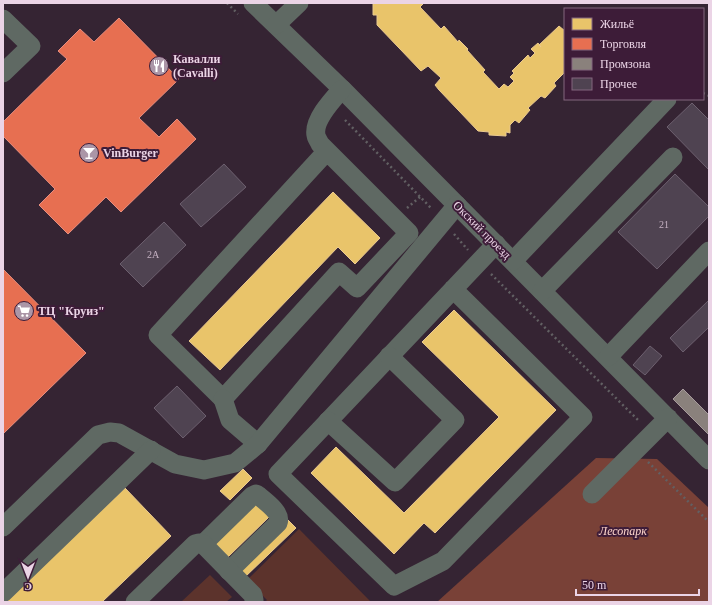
<svg xmlns="http://www.w3.org/2000/svg" width="712" height="605" viewBox="0 0 712 605" font-family="'Times New Roman',serif">
	<style>
		.green { fill: #5c332c }
		.forest { fill: #794137 }
		.homes { fill: #e9c46a; stroke: #eac98f }
		.shops { fill: #e76f51; stroke: #e88d7e }
		.industry { fill: #8a817c; stroke: #a79a9c }
		.building { fill: #4f4351; stroke: #6d606f }
		.lines { fill: none; stroke-linecap: round; stroke-linejoin: round }
		.path { stroke: #626063; stroke-width: 2.5; stroke-dasharray: 2 3; stroke-linecap: butt }
		.minor { stroke: #5f6963; stroke-width: 19 }
		.labels { text-anchor: middle; dominant-baseline: central; stroke-width: 4; stroke-linejoin: round; paint-order: stroke }
		.number-label { font-size: 10px; fill: #c4b0c1 }
		.poi-label { font-size: 12px; font-weight: bold; fill: #ebd4e6; stroke: #3d1c38; text-anchor: start }
		.street-label { font-size: 12px; fill: #ebd4e6; stroke: #3d1c38 }
		.park-label { font-size: 12px; font-style: italic; fill: #fed6cc; stroke: #3d1c38 }
	</style>
	<rect width="100%" height="100%" fill="#352433"/>
	<g class="green">
		<path d="M299 529 371 602H265L267 600 247 580Z"/>
		<path d="M210 575 232 597 226 602H181Z"/>
	</g>
	<path class="forest" d="M596 458 657 459 709 508V602H437Z"/>
	<g class="homes">
		<path d="M373 3H424L420 7 441 29 444 26 458 42 459 40 468 49 467 50 485 70 483 72 499 89 504 84 508 87 514 81 510 77 514 73 512 71 528 55 530 58 535 53 531 49 538 43 541 47 539 45 559 26 565 31V72L554 83 556 86 545 98 541 96 528 108 530 110 519 123 515 120 510 125V133L506 132V136L489 135V132L478 131 439 90 435 85 441 78 428 66 421 71 377 25V15H373Z"/>
		<path d="M333 192 380 238 355 264 338 247 220 370 189 341Z"/>
		<path d="M454 310 556 410 435 533 424 523 394 554 311 473 336 447 404 513 499 417 422 342Z"/>
		<path d="M243 469 252 478 230 500 220 491Z"/>
		<path d="M125 488 171 536 102 602H6Z"/>
		<path d="M254 499 270 516 227 558 211 541Z"/>
		<path d="M287 519 296 528 244 578 235 569Z"/>
	</g>
	<g class="shops">
		<path d="M119 18 179 79 139 118 159 137 177 119 196 139 121 212 106 197 68 234 39 205 55 189 3 136V122L67 59 58 51 80 29 94 42Z"/>
		<path d="M3 269 86 353 3 434Z"/>
	</g>
	<path class="industry" d="M683 389 709 415V435L673 399Z"/>
	<g class="building">
		<path d="M692 103 709 120V170L667 127Z"/>
		<path d="M224 164 246 187 201 227 180 204Z"/>
		<path d="M675 174 709 207V216L657 269 618 232Z"/>
		<path d="M164 222 186 245 143 287 120 264Z"/>
		<path d="M709 300V327L683 352 670 338Z"/>
		<path d="M650 346 662 356 645 375 633 365Z"/>
		<path d="M177 386 206 416 183 438 154 408Z"/>
	</g>
	<g class="lines">
		<g class="path">
			<path d="M227 3 238 14"/>
			<path d="M703 93 709 96"/>
			<path d="M345 120 431 208"/>
			<path d="M407 208 420 197"/>
			<path d="M454 234 468 250"/>
			<path d="M491 274 640 422"/>
			<path d="M648 462 709 522"/>
		</g>
		<g class="minor">
			<path d="M253 3 342 89 709 460"/>
			<path d="M3 19 31 46 3 73"/>
			<path d="M276 25 299 3"/>
			<path d="M327 151 158 335 223 399 339 272 357 288 409 233 320 144C319 141 316 138 316 135 313 120 333 99 342 89"/>
			<path d="M513 261 667 99"/>
			<path d="M453 289 583 417 443 561 394 586 278 474 496 244"/>
			<path d="M542 291 673 157"/>
			<path d="M608 357 709 251"/>
			<path d="M223 399 230 420 258 444"/>
			<path d="M328 421 395 482 455 420 389 356"/>
			<path d="M592 494 668 418"/>
			<path d="M3 527 98 435 110 432 119 433 175 464 204 470 235 463 258 444 457 205"/>
			<path d="M203 544 252 496 256 494 259 496C266 502 282 513 278 523L229 571"/>
			<path d="M3 593 151 450"/>
			<path d="M135 602 195 544 199 543 203 544 253 595 254 600V602"/>
		</g>
	</g>
	<defs>
		<g id="restaurant-disc" transform="scale(1)"><circle r="9.5" fill="#ab96a7" stroke="#3d1c38"/><path d="M-5-6h1v4h1v-4h1v4h1v-4h1v5L-1.5 .5V6h-2V.5L-5-1ZM5-6V6H3V1.5H1.5Q1.5-4 5-6Z" fill="#fff"/></g>
		<g id="bar-disc" transform="scale(1)"><circle r="9.5" fill="#ab96a7" stroke="#3d1c38"/><path d="M-6-5H6L.8 .8V4.5H3.5V6h-7V4.5H-.8V.8Z" fill="#fff"/></g>
		<g id="supermarket-disc" transform="scale(1)"><circle r="9.5" fill="#ab96a7" stroke="#3d1c38"/><path d="M-6-5.5h2.5l.6 2H6L4.5 2H-2.5L-4.4-4H-6ZM-1.5 3.2a1.3 1.3 0 1 0 .1 0ZM3 3.2a1.3 1.3 0 1 0 .1 0Z" fill="#fff"/></g>
	</defs>
	<g fill-rule="evenodd">
		<use href="#restaurant-disc" x="159" y="66"/>
		<use href="#bar-disc" x="89" y="153"/>
		<use href="#supermarket-disc" x="24" y="311"/>
	</g>
	<g class="labels">
		<g class="number-label">
			<text x="664" y="224">21</text>
			<text x="153" y="254">2А</text>
		</g>
		<g class="poi-label">
			<text x="173" y="59">Кавалли<tspan x="173" dy="14">(Cavalli)</tspan></text>
			<text x="103" y="153">VinBurger</text>
			<text x="38" y="311">ТЦ "Круиз"</text>
		</g>
		<g class="street-label">
			<text transform="translate(482 230) rotate(45)">Окский проезд</text>
		</g>
		<g class="park-label">
			<text x="623" y="531">Лесопарк</text>
		</g>
	</g>
	<rect width="712" height="605" fill="none" stroke="#ebd4e6" stroke-width="8"/>
	<rect x="564" y="8" width="140" height="92" fill="#3d1c38" stroke="#83667e"/>
	<rect x="572" y="18" width="20" height="12" fill="#e9c46a" stroke="#83667e"/>
	<text x="600" y="28" font-size="12" fill="#ebd4e6">Жильё</text>
	<rect x="572" y="38" width="20" height="12" fill="#e76f51" stroke="#83667e"/>
	<text x="600" y="48" font-size="12" fill="#ebd4e6">Торговля</text>
	<rect x="572" y="58" width="20" height="12" fill="#8a817c" stroke="#83667e"/>
	<text x="600" y="68" font-size="12" fill="#ebd4e6">Промзона</text>
	<rect x="572" y="78" width="20" height="12" fill="#4f4351" stroke="#83667e"/>
	<text x="600" y="88" font-size="12" fill="#ebd4e6">Прочее</text>
	<g transform="translate(28 577) rotate(180)" stroke="#3d1c38" stroke-width="3" paint-order="stroke">
	<path d="M0-3L7 15L0 10L-7 15Z" fill="#ebd4e6"/>
	<text y="-6" font-size="11" font-weight="bold" text-anchor="middle" fill="#ebd4e6">С</text>
	</g>
	<path d="M576 589v6h123v-6" fill="none" stroke="#ebd4e6" stroke-width="2"/>
	<text x="582" y="589" font-size="12" fill="#ebd4e6" stroke="#3d1c38" stroke-width="3" paint-order="stroke">50 m</text>
</svg>
